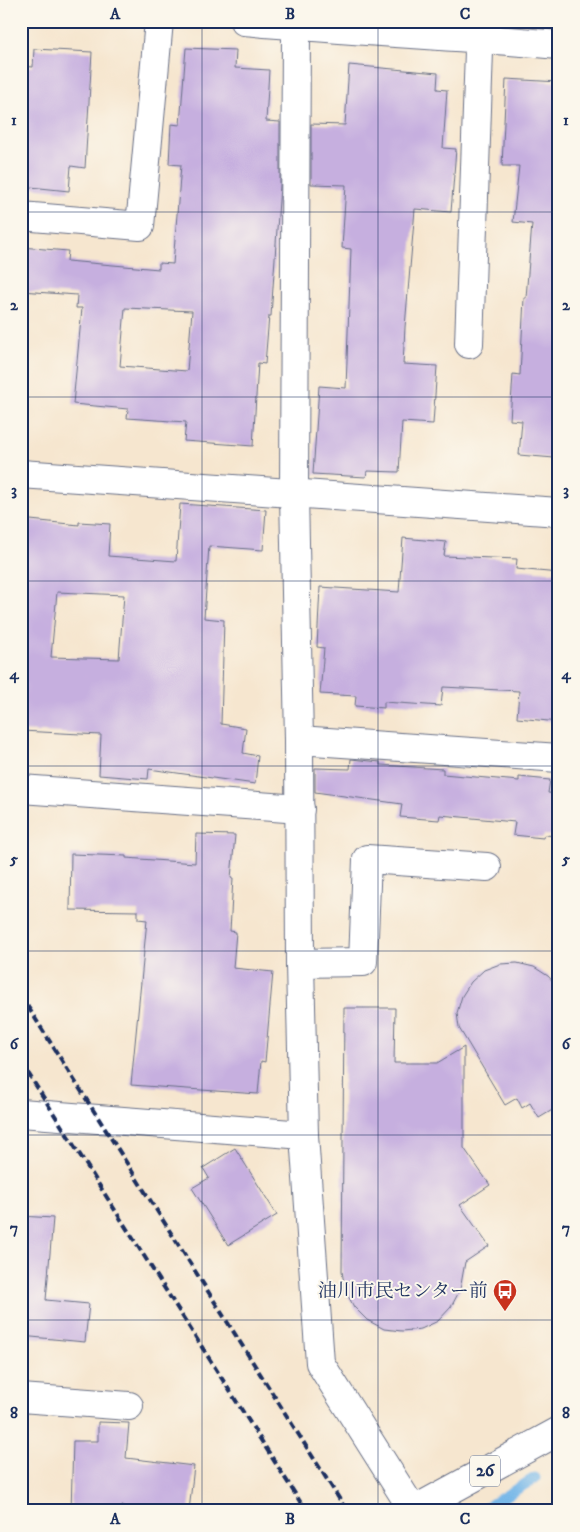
<svg xmlns="http://www.w3.org/2000/svg" width="580" height="1532" viewBox="0 0 580 1532" font-family="'IM FELL DW Pica','Noto Serif JP',serif">
	<style>
		.lines { fill: none; stroke-linecap: round; stroke-linejoin: round }
		.stream { stroke: #73b6e8; stroke-width: 11 }
		.building { fill: #c6afdf; fill-rule: evenodd }
		.minor-casing { stroke: #686f86; stroke-width: 30 }
		.major-casing { stroke: #686f86; stroke-width: 30 }
		.minor { stroke: #fff; stroke-width: 28 }
		.major { stroke: #fff; stroke-width: 28 }
		.rail { stroke: #1b2f5e; stroke-width: 4; stroke-dasharray: 8 4; stroke-linecap: butt }
		.grid { fill: none; stroke: #1b2f5e; stroke-width: 1; stroke-opacity: 0.55 }
		.labels { text-anchor: middle; dominant-baseline: central; stroke-width: 4; stroke-linejoin: round; paint-order: stroke }
		.shield { fill: #fbf7ec; stroke: #5e6b89; stroke-width: 1 }
		.shield-label { font-size: 18px; font-weight: bold; fill: #1b2f5e }
		.poi-label { font-size: 19px; fill: #1b2f5e; stroke: #fbf7ec; text-anchor: end }
		.neatline { fill: none; stroke: #1b2f5e; stroke-width: 2 }
		.grid-label { font-size: 16px; text-anchor: middle; font-weight: bold; fill: #1b2f5e }
	</style>
	<rect width="100%" height="100%" fill="#fbf7ec"/>
	<filter id="ink" filterUnits="userSpaceOnUse"><feTurbulence type="fractalNoise" baseFrequency=".02" numOctaves="2"/><feDisplacementMap in="SourceGraphic" scale="10" xChannelSelector="R" yChannelSelector="G"/><feConvolveMatrix kernelMatrix="1 2 1 2 8 2 1 2 1" color-interpolation-filters="sRGB"/></filter>
	<filter id="wash" filterUnits="userSpaceOnUse"><feTurbulence type="fractalNoise" baseFrequency=".0096" numOctaves="4" result="noise"/><feDisplacementMap in="SourceGraphic" scale="20" xChannelSelector="R" yChannelSelector="G"/><feGaussianBlur stdDeviation="1.12" result="paint"/><feColorMatrix in="noise" values="0 0 0 0 0 0 0 0 0 0 0 0 0 0 0 0 0 1.4 0 .05"/><feComposite in="paint" operator="in"/></filter>
	<g filter="url(#wash)">
		<rect width="100%" height="100%" fill="#f6e6cf"/>
		<g class="lines">
			<path class="stream" d="M481 1511 535 1478"/>
		</g>
		<g id="blocks">
			<g class="building">
				<path d="M186 48 236 50 235 68 269 70 266 121 280 122V186L271 316H269L265 364 258 363 253 446 184 441 186 422 127 418 128 409 73 404 82 308H76L77 295 21 291V247L68 251 67 261 159 269V263L173 264 181 165 169 164 171 124 180 125ZM125 308 192 311 187 371 120 366Z"/>
				<path d="M34 49 92 52 85 168 71 166 69 191 21 186V66L33 67Z"/>
				<path d="M349 65 438 73 437 89 447 90 443 148 456 149 451 212 415 209 405 327 403 364 437 366 433 424 402 422 399 472 367 471 366 477 313 474 319 386 346 388 351 249 342 248 346 185 311 184V124L345 125Z"/>
				<path d="M506 79 559 82V395L554 458 519 455 522 421 510 420 513 374 520 375 524 298H526L532 224 513 222 519 166H502Z"/>
				<path d="M180 504 266 510 263 550 209 546 204 618 224 620 221 724 246 728 243 753 258 756 255 784 149 769 148 779 99 775 101 735 21 731V519L79 525V522L110 524 108 556 176 561ZM57 592 124 595 119 659 51 657Z"/>
				<path d="M403 538 446 542 444 556 517 559 516 569 559 573V722L517 718 519 691 443 687 441 706 384 702V708L355 706 356 696 320 694 324 648 317 647 320 587 399 592Z"/>
				<path d="M351 759 380 762V765L443 769V774L519 781V777L550 780 548 793 559 794V836L544 835 543 838 513 835 515 822 440 815 439 820 400 817 402 804 315 792V768L350 769Z"/>
				<path d="M196 834 235 835 231 878H233L230 931 236 932 233 968 273 972 265 1062 261 1061 258 1094 131 1085 147 920 138 919V911L70 910 71 854 126 856V858L195 863Z"/>
				<path d="M517 963 534 967 548 976 559 988V1106L539 1118 530 1103 522 1108 517 1098 505 1105 459 1028 457 1013 462 996 471 982 484 970 500 964Z"/>
				<path d="M344 1008H395L394 1063H437L464 1047V1148L490 1185 460 1205 489 1246 465 1262 460 1290 451 1307 438 1321 421 1329 402 1331 384 1329 367 1320 354 1307 345 1290 342 1271Z"/>
				<path d="M235 1148 277 1215 228 1245 192 1188 209 1178 203 1168Z"/>
				<path d="M21 1216 53 1218 46 1300 89 1304 85 1342 21 1336Z"/>
				<path d="M98 1422 129 1423 126 1458 194 1466 189 1511H160L122 1506 121 1511H71L73 1441H98Z"/>
			</g>
		</g>
	</g>
	<g filter="url(#ink)">
		<use href="#blocks" fill-opacity="0" stroke="#686f86" stroke-width="1"/>
		<g class="lines">
			<g class="minor-casing">
				<g id="minor">
					<path d="M244 21C349 31 454 36 559 45"/>
					<path d="M296 26 294 494 299 740 300 963 304 1135 320 1363 413 1510"/>
					<path d="M21 216 140 226 159 21"/>
					<path d="M469 344 480 21"/>
					<path d="M21 474 559 512"/>
					<path d="M299 740 559 758"/>
					<path d="M21 789 300 809"/>
					<path d="M300 963 363 962 367 859 487 867"/>
					<path d="M21 1113 304 1135"/>
					<path d="M21 1398 129 1406"/>
				</g>
			</g>
			<g class="major-casing">
				<path id="major" d="M412 1511 559 1431"/>
			</g>
			<use href="#minor" class="minor"/>
			<use href="#major" class="major"/>
			<g class="rail">
				<path d="M21 996 347 1511"/>
				<path d="M21 1062 306 1511"/>
			</g>
		</g>
	</g>
	<path class="grid" d="M202 21V1511M378 21V1511M21 212H559M21 397H559M21 581H559M21 766H559M21 951H559M21 1135H559M21 1320H559"/>
	<defs>
		<g id="bus-pin" transform="scale(1.25)"><path d="M0 17L-7.5 6A9.5 9.5 0 1 1 7.5 6Z" fill="#c8321e" stroke="#fbf7ec"/><path d="M-5-6H5V4H4V6H2V4H-2V6H-4V4H-5ZM-3.5-4V0h7V-4ZM-3.5 1.2v1.5H-2V1.2ZM2 1.2v1.5H3.5V1.2Z" fill="#fff"/></g>
	</defs>
	<g fill-rule="evenodd">
		<use href="#bus-pin" x="505" y="1291"/>
	</g>
	<g class="labels">
		<rect class="shield" x="470" y="1455.5" width="30" height="31" rx="4"/>
		<g class="shield-label">
			<text x="485" y="1471">26</text>
		</g>
		<g class="poi-label">
			<text x="488" y="1291">油川市民センター前</text>
		</g>
	</g>
	<rect width="580" height="1532" fill="none" stroke="#fbf7ec" stroke-width="55"/>
	<rect x="28" y="28" width="524" height="1476" class="neatline"/>
	<g class="grid-label">
		<text x="115" y="19">A</text>
		<text x="290" y="19">B</text>
		<text x="465" y="19">C</text>
		<text x="14" y="125">1</text>
		<text x="566" y="125">1</text>
		<text x="14" y="310">2</text>
		<text x="566" y="310">2</text>
		<text x="14" y="495">3</text>
		<text x="566" y="495">3</text>
		<text x="14" y="679">4</text>
		<text x="566" y="679">4</text>
		<text x="14" y="864">5</text>
		<text x="566" y="864">5</text>
		<text x="14" y="1049">6</text>
		<text x="566" y="1049">6</text>
		<text x="14" y="1233">7</text>
		<text x="566" y="1233">7</text>
		<text x="14" y="1418">8</text>
		<text x="566" y="1418">8</text>
		<text x="115" y="1524">A</text>
		<text x="290" y="1524">B</text>
		<text x="465" y="1524">C</text>
	</g>
</svg>
